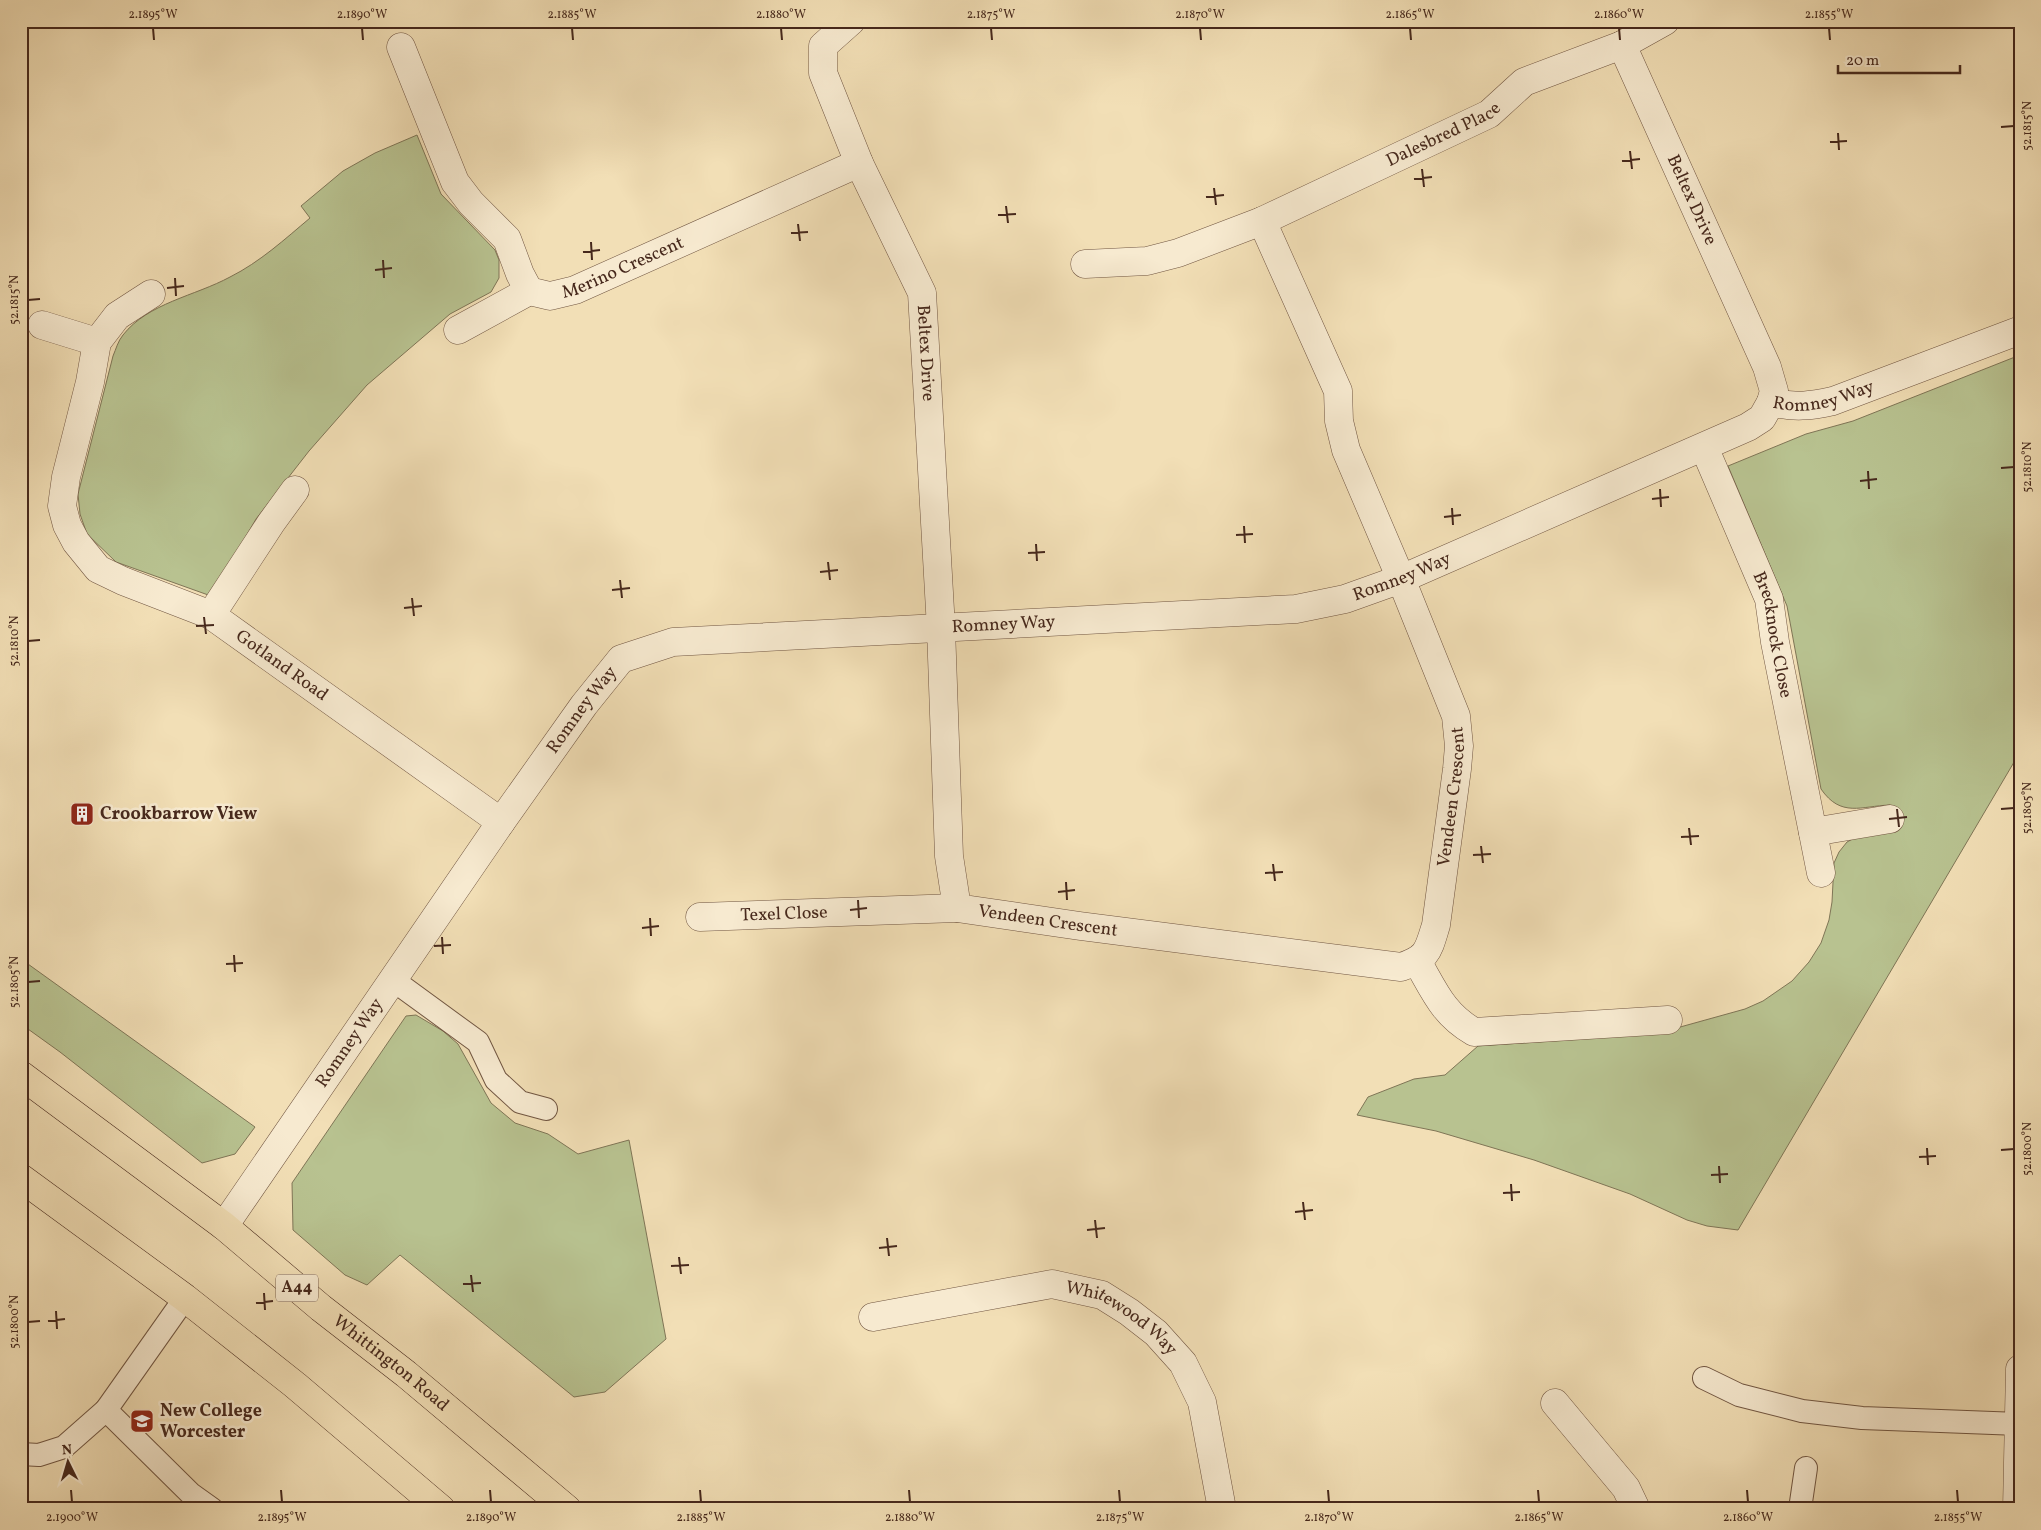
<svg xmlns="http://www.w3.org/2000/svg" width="2041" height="1530" viewBox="0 0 2041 1530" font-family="Vollkorn,serif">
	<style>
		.green { fill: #b8c290; stroke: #7f7556 }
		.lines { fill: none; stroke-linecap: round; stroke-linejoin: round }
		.service-casing { stroke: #715642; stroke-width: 24 }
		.minor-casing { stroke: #715642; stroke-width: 29 }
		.primary-casing { stroke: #46281c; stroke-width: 29 }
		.service { stroke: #f7ead0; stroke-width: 22 }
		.minor { stroke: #f7ead0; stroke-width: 28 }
		.primary { stroke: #f2dfb6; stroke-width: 28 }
		.ticks { fill: none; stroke: #46281c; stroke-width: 2 }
		.labels { text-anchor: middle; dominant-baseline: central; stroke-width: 5; stroke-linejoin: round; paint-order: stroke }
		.shield { fill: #f7ead0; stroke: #7b6252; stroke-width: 1 }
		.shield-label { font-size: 16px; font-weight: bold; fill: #46281c }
		.street-label { font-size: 18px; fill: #46281c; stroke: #f7ead0 }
		.poi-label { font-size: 18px; font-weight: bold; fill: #46281c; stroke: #f7ead0; text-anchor: start }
		.neatline { fill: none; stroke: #46281c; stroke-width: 2 }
		.ticks-label { font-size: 12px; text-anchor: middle; fill: #46281c }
	</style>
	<rect width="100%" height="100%" fill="#f2dfb6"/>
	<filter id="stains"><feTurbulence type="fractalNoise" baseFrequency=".004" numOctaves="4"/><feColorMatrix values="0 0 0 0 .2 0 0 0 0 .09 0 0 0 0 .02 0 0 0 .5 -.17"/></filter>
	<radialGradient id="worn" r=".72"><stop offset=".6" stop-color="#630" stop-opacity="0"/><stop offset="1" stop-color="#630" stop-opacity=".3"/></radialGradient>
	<g class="green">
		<path d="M417 135 441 194 495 250 499 260V278L491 292 450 314 367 385 309 451 256 519 211 596 116 562 87 534 80 514 78 494 113 356C116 349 118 341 123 335 148 303 195 296 230 277 260 262 285 239 310 218L301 206 343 171 375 153Z"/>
		<path d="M2020 355V752L1738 1230 1707 1226 1687 1220 1630 1194 1534 1160 1436 1131 1357 1115 1368 1097 1414 1079 1445 1075 1478 1046 1655 1034 1745 1009 1763 1001 1792 981 1809 962 1821 943 1829 920 1832 902 1834 863 1839 852 1847 842 1860 835 1894 831 1890 805C1861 806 1841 818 1821 789L1787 606 1728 466 1806 434 1853 421Z"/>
		<path d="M21 959 255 1127 235 1154 202 1163 60 1052 21 1024Z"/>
		<path d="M416 1015 443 1031 458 1044 491 1103 515 1123 548 1134 578 1154 629 1140 666 1339 605 1392 574 1397 400 1255 367 1285 345 1275 293 1230 292 1183 406 1016Z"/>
	</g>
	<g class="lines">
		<g class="service-casing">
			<g id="service">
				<path d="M393 980 478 1042 496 1080 520 1102 546 1109"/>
				<path d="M185 1298 106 1410 191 1494 212 1509"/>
				<path d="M1704 1378 1739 1395 1802 1411 1862 1418 2019 1424"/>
				<path d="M21 1454 39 1455 64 1447 106 1410"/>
				<path d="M1800 1509 1806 1468"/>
			</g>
		</g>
		<g class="minor-casing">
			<g id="minor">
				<path id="s1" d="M851 21 823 46V73L859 163 922 293 941 628 949 856 957 908 1080 926 1401 967C1428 958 1428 951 1436 925L1457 769 1459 746 1456 716 1401 579 1346 450 1339 421 1338 391 1262 221"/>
				<path id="s2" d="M1665 21 1622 45 1767 367 1774 391 1771 402"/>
				<path id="s3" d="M401 47 455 182 471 203 507 239 520 274 529 291 550 296 575 290 859 163"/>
				<path id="s4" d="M1085 264 1147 261 1178 253 1262 221 1489 114 1524 82 1622 45"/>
				<path id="s5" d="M151 294 117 316 97 342 90 382 66 477 62 506 67 525 76 542 98 569 123 581 211 615 501 822"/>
				<path d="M42 325 97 342"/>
				<path d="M458 330 529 291"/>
				<path id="s6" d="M1704 447 1769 599 1775 642 1821 873"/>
				<path d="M211 615 271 523 295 490"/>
				<path d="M1813 832 1890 819"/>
				<path id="s7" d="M700 917 957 908"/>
				<path d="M1417 961C1435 992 1443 1014 1474 1032L1668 1020"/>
				<path id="s8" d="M224 1226 501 822 584 705 621 659 673 642 1296 609 1345 599 1401 579 1748 427 1762 418 1771 402C1794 408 1811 406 1833 401L2018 331"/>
				<path id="s9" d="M873 1317 1052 1284 1102 1295 1129 1312 1156 1333 1183 1363 1202 1402 1222 1509"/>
				<path d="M1555 1403 1626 1488 1636 1509"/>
				<path d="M2017 1509 2020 1369"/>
			</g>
		</g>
		<g class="primary-casing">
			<g id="primary">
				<path id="s10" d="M21 1075 224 1226 321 1308 406 1374 567 1509"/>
				<path d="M21 1178 185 1298 295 1385 441 1509"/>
			</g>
		</g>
		<use href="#service" class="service"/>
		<use href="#minor" class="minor"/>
		<use href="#primary" class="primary"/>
	</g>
	<path class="ticks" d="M153 28 154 40M362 28 363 40M572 28 573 40M781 28 782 40M991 28 992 40M1200 28 1201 40M1410 28 1411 40M1619 28 1620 40M1829 28 1830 40M2001 127 2014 126M1838 133 1839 150M1830 142 1847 141M1630 151 1632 169M1622 161 1640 159M1422 169 1424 187M1414 179 1432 177M1214 188 1216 205M1206 197 1224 195M1006 206 1008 223M998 215 1016 214M798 224 800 241M791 233 808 232M591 242 592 260M583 252 600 250M383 260 384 278M375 270 392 268M175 278 176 296M167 288 184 286M28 300 40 299M2001 468 2014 467M1868 471 1869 489M1860 481 1877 479M1660 489 1661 507M1652 499 1669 497M1452 508 1453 525M1444 517 1461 515M1244 526 1245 543M1236 535 1253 534M1036 544 1037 561M1028 553 1045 552M828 562 830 580M820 572 838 570M620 580 622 598M612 590 630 588M412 598 414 616M404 608 422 606M204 617 206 634M196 626 214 625M28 641 40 640M1897 809 1899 827M2001 809 2014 808M1889 819 1907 817M1689 828 1691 845M1681 837 1699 836M1481 846 1483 863M1473 855 1491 854M1273 864 1275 881M1265 873 1283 872M1066 882 1067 900M1058 892 1075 890M858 900 859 918M850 910 867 908M650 918 651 936M642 928 659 926M442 937 443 954M434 946 451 945M234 955 235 972M226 964 243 963M28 982 40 981M1927 1148 1928 1165M2001 1150 2014 1149M1919 1157 1936 1156M1719 1166 1720 1183M1711 1175 1728 1174M1511 1184 1512 1201M1503 1193 1520 1192M1303 1202 1305 1220M1295 1212 1313 1210M1095 1220 1097 1238M1087 1230 1105 1228M887 1238 889 1256M879 1248 897 1246M679 1257 681 1274M671 1266 689 1265M471 1275 473 1292M463 1284 481 1283M264 1293 265 1310M256 1303 273 1301M56 1311 57 1329M48 1321 65 1319M28 1322 40 1321M71 1490 72 1502M281 1490 282 1502M490 1490 491 1502M700 1490 701 1502M909 1490 910 1502M1119 1490 1120 1502M1328 1490 1329 1502M1538 1490 1539 1502M1747 1490 1748 1502M1957 1490 1958 1502"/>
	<defs>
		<g id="building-square" transform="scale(1.25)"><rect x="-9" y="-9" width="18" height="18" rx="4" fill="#8f2418" stroke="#f7ead0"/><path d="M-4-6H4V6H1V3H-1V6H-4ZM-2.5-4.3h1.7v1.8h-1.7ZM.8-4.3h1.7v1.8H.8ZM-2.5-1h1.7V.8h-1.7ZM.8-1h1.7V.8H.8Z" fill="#fff"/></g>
		<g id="school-square" transform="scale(1.25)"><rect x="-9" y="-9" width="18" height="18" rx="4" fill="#8f2418" stroke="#f7ead0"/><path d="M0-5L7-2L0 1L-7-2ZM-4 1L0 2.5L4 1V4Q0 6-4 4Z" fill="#fff"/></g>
	</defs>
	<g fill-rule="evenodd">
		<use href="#building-square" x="82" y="814"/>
		<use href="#school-square" x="142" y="1421"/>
	</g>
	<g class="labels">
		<rect class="shield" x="276" y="1274.5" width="42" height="27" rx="4"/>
		<g class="shield-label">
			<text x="297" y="1288">A44</text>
		</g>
		<g class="street-label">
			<text stroke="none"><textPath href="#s4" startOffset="385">Dalesbred Place</textPath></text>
			<text stroke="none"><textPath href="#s2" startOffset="219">Beltex Drive</textPath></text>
			<text stroke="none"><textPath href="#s3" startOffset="379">Merino Crescent</textPath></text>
			<text stroke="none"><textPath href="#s1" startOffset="366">Beltex Drive</textPath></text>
			<text stroke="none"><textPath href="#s8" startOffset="1948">Romney Way</textPath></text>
			<text stroke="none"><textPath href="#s8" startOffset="1482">Romney Way</textPath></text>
			<text stroke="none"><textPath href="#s8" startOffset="1078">Romney Way</textPath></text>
			<text stroke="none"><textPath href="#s6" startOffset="201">Brecknock Close</textPath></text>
			<text stroke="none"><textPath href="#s5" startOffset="524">Gotland Road</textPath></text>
			<text stroke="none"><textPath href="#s8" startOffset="628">Romney Way</textPath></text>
			<text stroke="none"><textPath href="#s1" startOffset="1558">Vendeen Crescent</textPath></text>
			<text stroke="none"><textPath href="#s7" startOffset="84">Texel Close</textPath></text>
			<text stroke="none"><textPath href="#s1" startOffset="1014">Vendeen Crescent</textPath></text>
			<text stroke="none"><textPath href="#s8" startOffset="222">Romney Way</textPath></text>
			<text stroke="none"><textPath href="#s9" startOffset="261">Whitewood Way</textPath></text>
			<text stroke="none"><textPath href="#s10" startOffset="469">Whittington Road</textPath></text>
		</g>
		<g class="poi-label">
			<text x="100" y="814">Crookbarrow View</text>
			<text x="160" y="1411">New College<tspan x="160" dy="21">Worcester</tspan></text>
		</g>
	</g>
	<rect width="2041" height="1530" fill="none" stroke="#f2dfb6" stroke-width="55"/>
	<g transform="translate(68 1462) rotate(355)" stroke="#f7ead0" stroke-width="4" paint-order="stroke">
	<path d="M0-4L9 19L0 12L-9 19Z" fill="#46281c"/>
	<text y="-8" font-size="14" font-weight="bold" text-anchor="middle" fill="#46281c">N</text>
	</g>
	<path d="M1838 65v8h122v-8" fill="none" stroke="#46281c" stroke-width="2.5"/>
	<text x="1846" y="65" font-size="15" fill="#46281c" stroke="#f7ead0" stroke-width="4" paint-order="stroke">20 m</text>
	<rect x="28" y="28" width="1986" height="1474" class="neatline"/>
	<g class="ticks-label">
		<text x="153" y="18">2.1895°W</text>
		<text x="362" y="18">2.1890°W</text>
		<text x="572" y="18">2.1885°W</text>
		<text x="781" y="18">2.1880°W</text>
		<text x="991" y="18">2.1875°W</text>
		<text x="1200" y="18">2.1870°W</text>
		<text x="1410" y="18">2.1865°W</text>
		<text x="1619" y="18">2.1860°W</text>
		<text x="1829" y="18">2.1855°W</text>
		<text transform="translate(2027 126) rotate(-90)" y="4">52.1815°N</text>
		<text transform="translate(14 300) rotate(-90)" y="4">52.1815°N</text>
		<text transform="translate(2027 467) rotate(-90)" y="4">52.1810°N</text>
		<text transform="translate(14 641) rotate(-90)" y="4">52.1810°N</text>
		<text transform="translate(2027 808) rotate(-90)" y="4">52.1805°N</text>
		<text transform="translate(14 982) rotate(-90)" y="4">52.1805°N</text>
		<text transform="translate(2027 1149) rotate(-90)" y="4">52.1800°N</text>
		<text transform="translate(14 1322) rotate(-90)" y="4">52.1800°N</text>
		<text x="72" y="1521">2.1900°W</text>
		<text x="282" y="1521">2.1895°W</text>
		<text x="491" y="1521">2.1890°W</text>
		<text x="701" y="1521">2.1885°W</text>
		<text x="910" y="1521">2.1880°W</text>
		<text x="1120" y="1521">2.1875°W</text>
		<text x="1329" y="1521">2.1870°W</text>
		<text x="1539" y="1521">2.1865°W</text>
		<text x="1748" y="1521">2.1860°W</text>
		<text x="1958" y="1521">2.1855°W</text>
	</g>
	<rect width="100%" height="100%" filter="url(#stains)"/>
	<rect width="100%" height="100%" fill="url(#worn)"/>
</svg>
